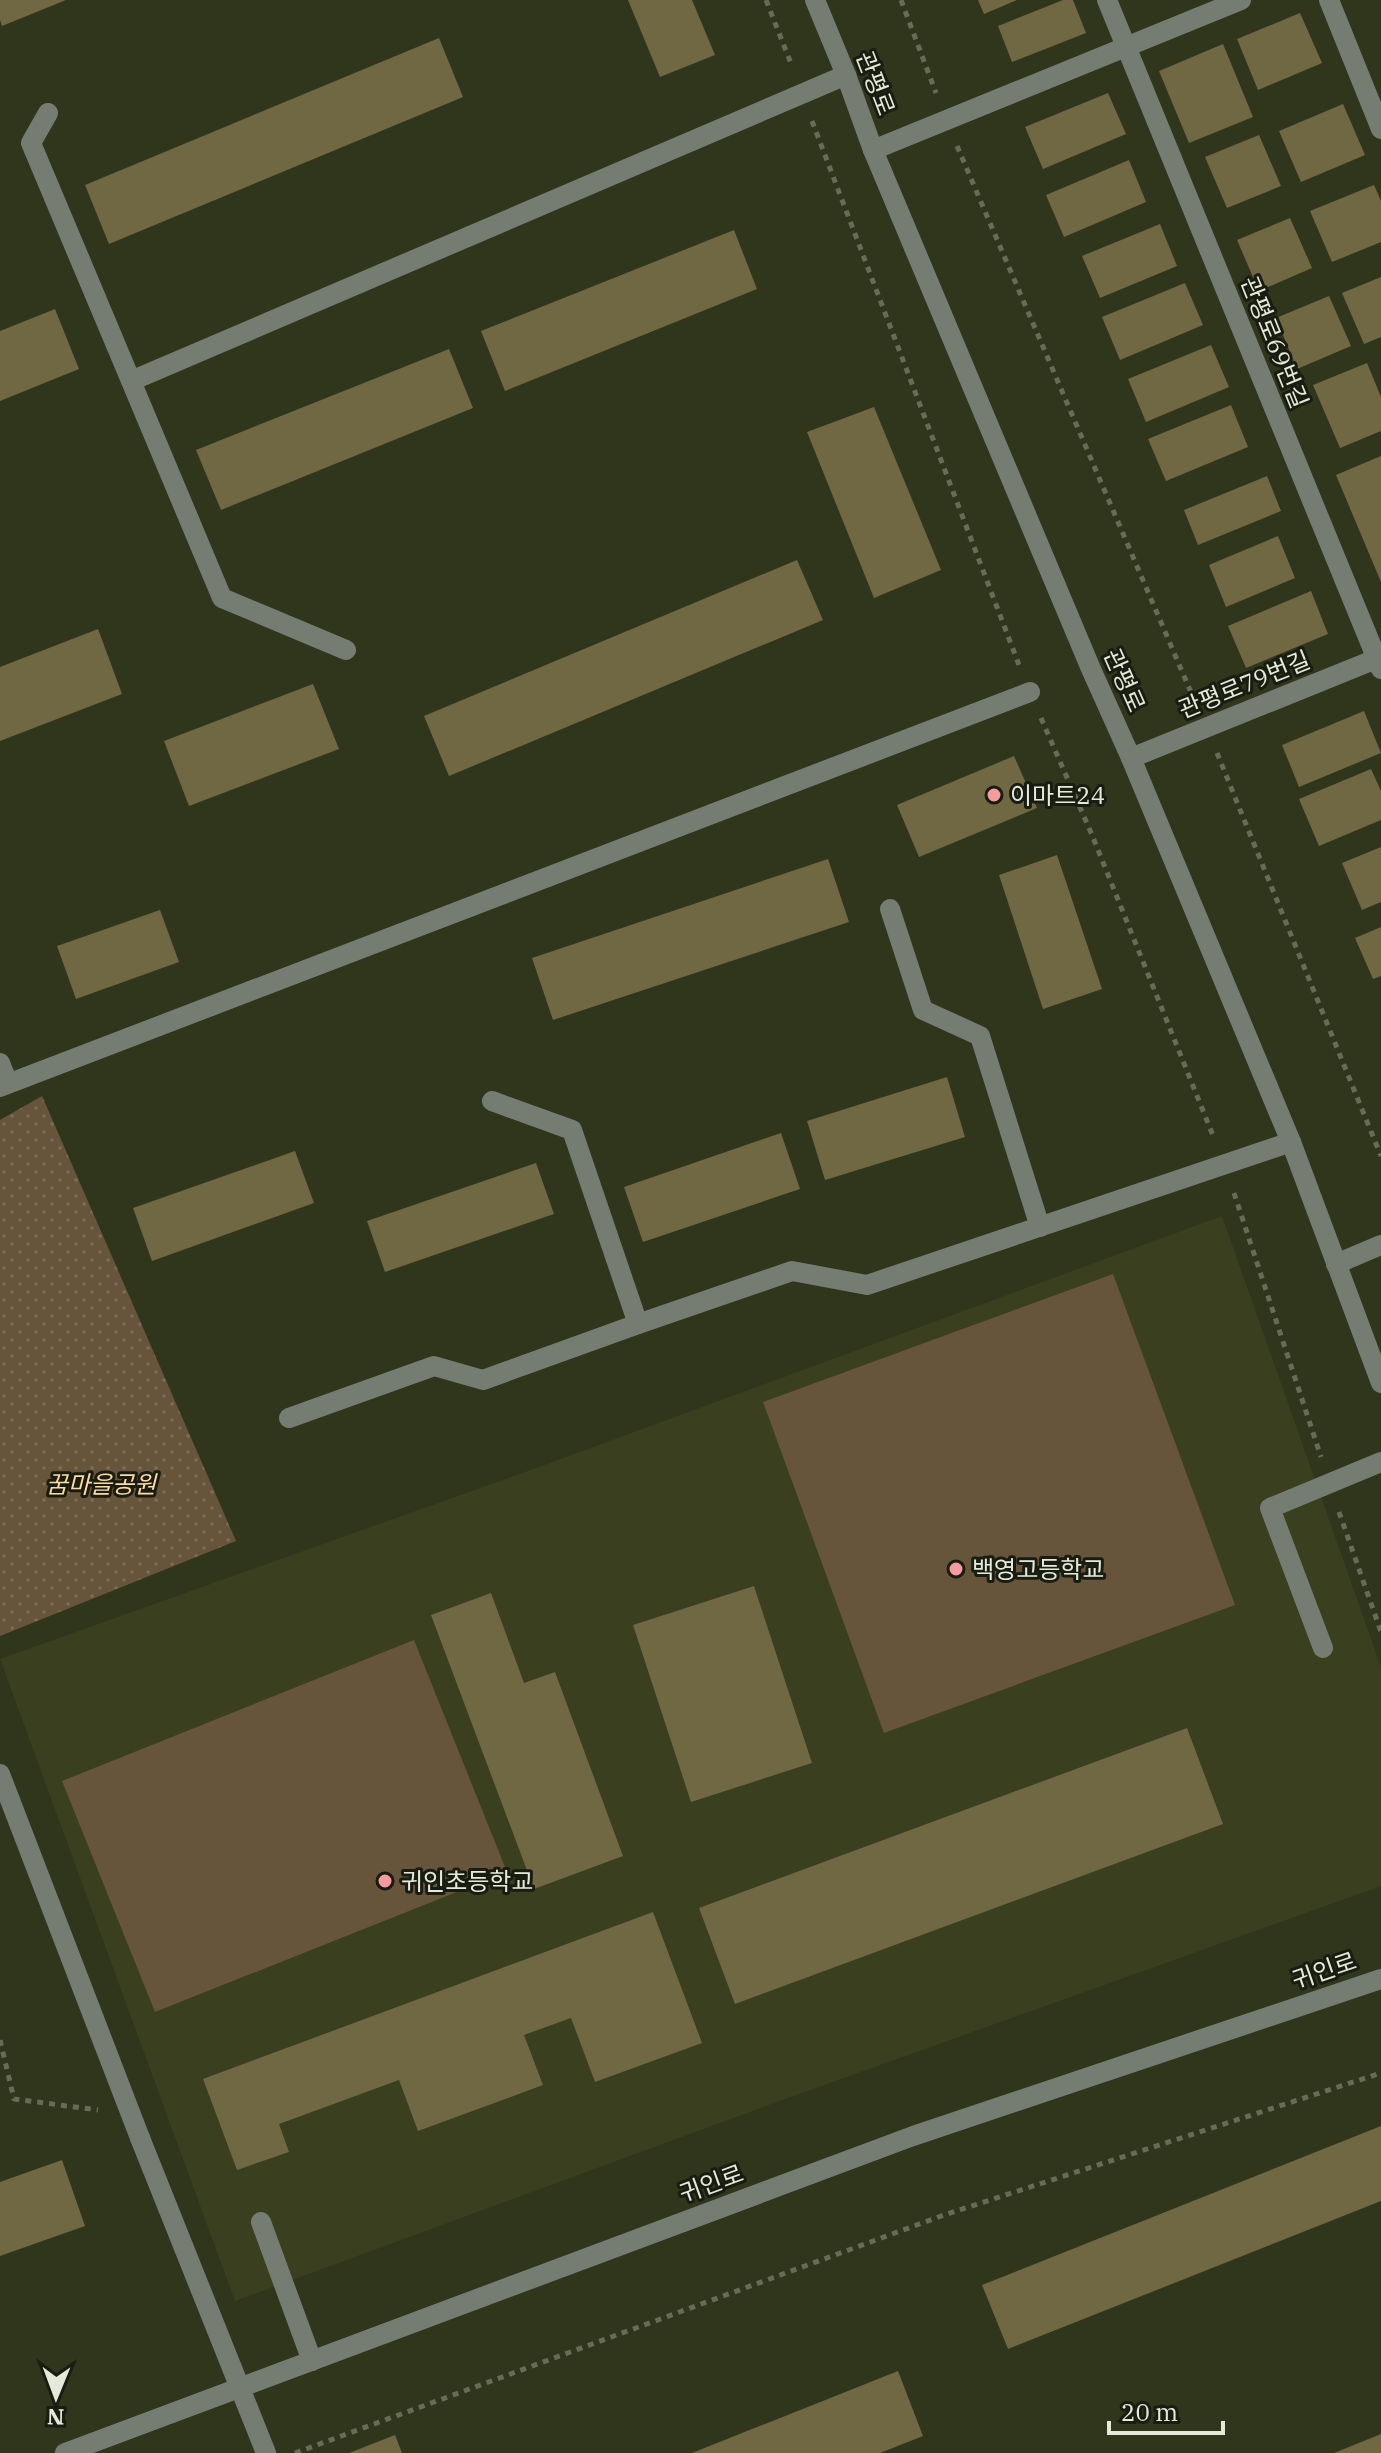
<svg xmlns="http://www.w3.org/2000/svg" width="1381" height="2453" viewBox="0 0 1381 2453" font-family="'IBM Plex Serif','Noto Sans KR',serif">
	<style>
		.built { fill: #393f1f }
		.park { fill: url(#park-dots) }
		.pitch { fill: #66553b }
		.building { fill: #6f6843 }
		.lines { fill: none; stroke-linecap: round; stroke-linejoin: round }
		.path { stroke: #666c55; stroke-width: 5; stroke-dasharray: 6 6; stroke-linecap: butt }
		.minor { stroke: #757d72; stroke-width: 20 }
		.minor-bridge { stroke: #757d72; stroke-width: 20 }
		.poi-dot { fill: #f59b9e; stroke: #191c10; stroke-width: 3 }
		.labels { text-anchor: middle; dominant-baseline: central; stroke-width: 6; stroke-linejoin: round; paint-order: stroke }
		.street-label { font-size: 24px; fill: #e5e9da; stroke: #191c10 }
		.poi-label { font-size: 24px; fill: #e5e9da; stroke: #191c10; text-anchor: start }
		.park-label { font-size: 24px; font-style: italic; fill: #fed9a0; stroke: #191c10 }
	</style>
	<defs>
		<pattern id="park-dots" width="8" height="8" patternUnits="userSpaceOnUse" patternTransform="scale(2)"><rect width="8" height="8" fill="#66553b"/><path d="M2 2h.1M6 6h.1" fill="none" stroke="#7c6d57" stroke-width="1.8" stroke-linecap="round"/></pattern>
	</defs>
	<rect width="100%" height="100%" fill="#30361c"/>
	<path class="built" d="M1222 1216 1381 1667V1886L774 2103 235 2301 0 1659 528 1471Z"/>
	<path class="park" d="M42 1096 236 1541 0 1636V1120Z"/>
	<g class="pitch">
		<path d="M1113 1274 1235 1605 884 1733 763 1402Z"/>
		<path d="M414 1640 507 1872 155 2012 62 1781Z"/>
	</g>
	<g class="building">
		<path d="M0 0H66L2 26 0 20Z"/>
		<path d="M628 0H692L715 55 660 77Z"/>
		<path d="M978 0H1017L984 14Z"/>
		<path d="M1063 0H1073L1086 33 1012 62 998 26Z"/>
		<path d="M1300 13 1322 63 1258 90 1237 39Z"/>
		<path d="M439 38 463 97 109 244 85 185Z"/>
		<path d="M1223 44 1253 117 1189 143 1159 71Z"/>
		<path d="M1108 93 1126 134 1043 169 1025 127Z"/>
		<path d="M1343 104 1365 155 1301 182 1279 131Z"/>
		<path d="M1259 135 1281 186 1227 208 1205 157Z"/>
		<path d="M1129 160 1146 202 1064 237 1046 195Z"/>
		<path d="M1374 185 1381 201V242L1332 262 1310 211Z"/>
		<path d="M1290 218 1312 268 1259 291 1237 240Z"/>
		<path d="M1160 224 1177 266 1100 298 1082 256Z"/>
		<path d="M734 230 757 289 505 391 481 331Z"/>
		<path d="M1381 277V337L1364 344 1342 293Z"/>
		<path d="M1185 283 1203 325 1120 360 1102 317Z"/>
		<path d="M1329 296 1351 346 1297 369 1276 318Z"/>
		<path d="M55 309 79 369 0 401V331Z"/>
		<path d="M1211 345 1229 387 1146 422 1128 379Z"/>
		<path d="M449 349 473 408 221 510 196 450Z"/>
		<path d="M1367 363 1381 397V431L1340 448 1313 385Z"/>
		<path d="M1231 405 1248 447 1166 481 1148 439Z"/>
		<path d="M874 407 941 570 874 598 807 432Z"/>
		<path d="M1381 456V582L1336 475Z"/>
		<path d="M1267 476 1281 511 1198 545 1184 510Z"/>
		<path d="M1278 536 1295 578 1226 607 1209 565Z"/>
		<path d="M797 560 823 620 449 776 424 716Z"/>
		<path d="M1311 591 1328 634 1246 668 1228 626Z"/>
		<path d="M98 629 122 694 0 741V667Z"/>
		<path d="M313 684 339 749 189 806 164 741Z"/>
		<path d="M1364 711 1381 753 1299 787 1282 745Z"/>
		<path d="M1014 756 1037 808 919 857 897 805Z"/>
		<path d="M1371 769 1381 791V820L1319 846 1299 799Z"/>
		<path d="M1381 847V902L1362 910 1342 863Z"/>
		<path d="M1057 855 1102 989 1043 1009 999 875Z"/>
		<path d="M828 859 849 922 553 1020 532 958Z"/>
		<path d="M160 910 179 962 76 999 57 946Z"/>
		<path d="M1381 927V976L1373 979 1355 938Z"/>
		<path d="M947 1077 965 1137 825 1180 807 1121Z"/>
		<path d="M781 1133 800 1189 643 1242 624 1187Z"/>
		<path d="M295 1151 314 1203 152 1261 133 1208Z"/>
		<path d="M536 1163 554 1214 385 1272 367 1221Z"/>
		<path d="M754 1586 812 1763 691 1802 633 1625Z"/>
		<path d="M491 1593 524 1683 555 1672 623 1856 534 1889 431 1615Z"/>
		<path d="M1187 1728 1223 1824 735 2004 699 1908Z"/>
		<path d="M653 1912 702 2043 595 2082 571 2018 524 2035 543 2085 418 2131 399 2080 279 2124 289 2152 237 2170 203 2079Z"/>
		<path d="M1381 2126V2201L1008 2349 982 2285Z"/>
		<path d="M62 2160 85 2226 0 2256V2182Z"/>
		<path d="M898 2371 923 2436 880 2453H692Z"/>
		<path d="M1381 2434V2453H1334Z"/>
		<path d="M395 2435 402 2453H349Z"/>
	</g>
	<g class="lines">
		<g class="path">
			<path d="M766 0 792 66"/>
			<path d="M901 0 936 93"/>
			<path d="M812 121 1019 665"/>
			<path d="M957 146 1196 704"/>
			<path d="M1041 718 1092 835 1214 1138"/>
			<path d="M1217 753 1381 1156"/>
			<path d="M1234 1193 1321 1457"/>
			<path d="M1339 1512 1381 1632"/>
			<path d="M0 2040 14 2099 98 2110"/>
			<path d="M295 2453 944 2215 1381 2073"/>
		</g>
		<g class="minor">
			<path d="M815 0 846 75 873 150 1091 669 1131 758 1291 1142 1381 1383"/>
			<path d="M1107 0 1381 669"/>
			<path d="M1329 0 1381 129"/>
			<path d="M48 113 31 143 131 381"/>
			<path d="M873 150 1241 0"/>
			<path d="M346 650 222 598 131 381 846 75"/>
			<path d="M1131 758 1381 657"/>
			<path d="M890 909 923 1010 980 1036 1040 1227"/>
			<path d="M0 1063 8 1083"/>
			<path d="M0 1087 1030 692"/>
			<path d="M492 1101 572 1130 638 1324"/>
			<path d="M1336 1264 1381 1245"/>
			<path d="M289 1418 434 1366 483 1380 638 1324 792 1271 867 1285 1291 1142"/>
			<path d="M1323 1648 1270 1508 1381 1462"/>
			<path d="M0 1774 140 2138"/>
			<path d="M261 2222 312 2361"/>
			<path d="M65 2453 913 2136 1381 1979"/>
		</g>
		<path class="minor-bridge" d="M140 2138 266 2453"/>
	</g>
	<g class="poi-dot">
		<circle cx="994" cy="795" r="8"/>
		<circle cx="956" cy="1569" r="8"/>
		<circle cx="385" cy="1881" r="8"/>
	</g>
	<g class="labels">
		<g class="street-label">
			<text transform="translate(876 83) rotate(69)">관평로</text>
			<text transform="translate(1275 342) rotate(68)">관평로69번길</text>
			<text transform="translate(1125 680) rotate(66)">관평로</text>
			<text transform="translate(1244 684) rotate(-22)">관평로79번길</text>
			<text transform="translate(1324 1970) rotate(-19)">귀인로</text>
			<text transform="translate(711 2183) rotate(-20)">귀인로</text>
		</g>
		<g class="poi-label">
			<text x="1010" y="795">이마트24</text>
			<text x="972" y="1569">백영고등학교</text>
			<text x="401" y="1881">귀인초등학교</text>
		</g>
		<g class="park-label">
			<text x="101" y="1484">꿈마을공원</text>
		</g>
	</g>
	<g transform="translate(56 2397) rotate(181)" stroke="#191c10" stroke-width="6" paint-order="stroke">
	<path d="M0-6L14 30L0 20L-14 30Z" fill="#e5e9da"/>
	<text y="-12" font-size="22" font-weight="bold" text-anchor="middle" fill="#e5e9da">N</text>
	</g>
	<path d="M1109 2421v12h114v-12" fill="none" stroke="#e5e9da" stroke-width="4"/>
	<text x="1121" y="2421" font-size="24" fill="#e5e9da" stroke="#191c10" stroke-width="6" paint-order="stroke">20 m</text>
</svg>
